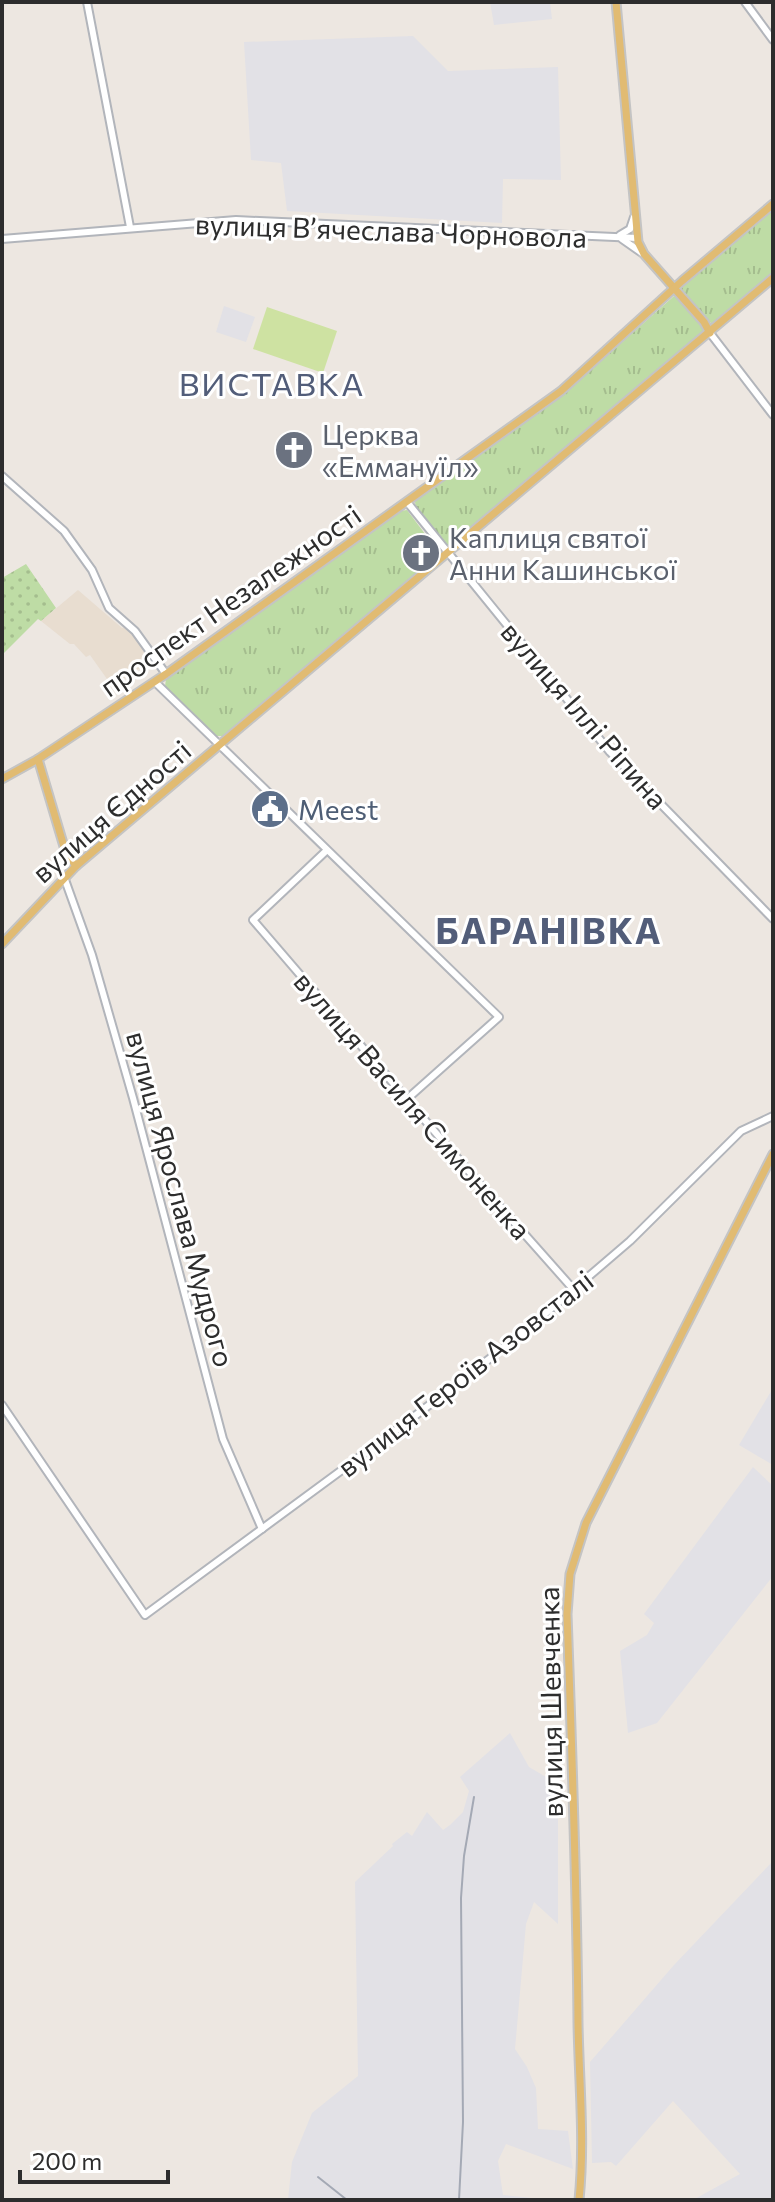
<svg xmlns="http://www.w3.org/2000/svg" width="775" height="2202" viewBox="0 0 775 2202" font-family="Commissioner,sans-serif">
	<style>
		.industrial { fill: #e2e1e6 }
		.education { fill: #e8ddd0 }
		.grass { fill: url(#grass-dots) }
		.park { fill: url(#park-tufts) }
		.pitch { fill: #cee2a2 }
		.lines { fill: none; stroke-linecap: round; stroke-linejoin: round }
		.minor-casing { stroke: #b2b5bb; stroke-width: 10 }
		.major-casing { stroke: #c4c4c4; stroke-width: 11 }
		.minor { stroke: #fff; stroke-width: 6 }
		.major { stroke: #e1bb72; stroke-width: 7 }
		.rail { stroke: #a4a9b5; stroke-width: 2 }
		.labels { text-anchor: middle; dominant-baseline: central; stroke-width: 6; stroke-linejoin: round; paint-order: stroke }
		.street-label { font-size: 28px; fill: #2d2d2d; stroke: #fff }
		.worship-label { font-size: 28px; fill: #5b616d; stroke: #fff; text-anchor: start }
		.service-label { font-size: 28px; fill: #4e5e75; stroke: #fff; text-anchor: start }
		.quarter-label { font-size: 32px; letter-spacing: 2px; fill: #525d79; stroke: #fff }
		.district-label { font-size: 36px; font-weight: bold; letter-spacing: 2px; fill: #525d79; stroke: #fff }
	</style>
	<defs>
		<pattern id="grass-dots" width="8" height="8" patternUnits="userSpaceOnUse" patternTransform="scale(2)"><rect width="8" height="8" fill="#bedca5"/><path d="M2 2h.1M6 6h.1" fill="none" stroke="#a4bd8e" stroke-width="1.8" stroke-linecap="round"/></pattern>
		<pattern id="park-tufts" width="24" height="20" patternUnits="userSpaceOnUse" patternTransform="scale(2)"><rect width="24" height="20" fill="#bedca5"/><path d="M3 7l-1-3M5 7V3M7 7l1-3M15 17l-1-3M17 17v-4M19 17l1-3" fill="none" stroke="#a4bd8e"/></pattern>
	</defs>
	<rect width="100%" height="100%" fill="#ede7e1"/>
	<g class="industrial">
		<path d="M490 2H550L552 19 494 25Z"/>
		<path d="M413 36 448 71 558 67 561 180 503 179 502 223 287 211 281 163 251 160 244 42Z"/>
		<path d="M224 306 255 317 246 342 216 332Z"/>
		<path d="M773 1388V1465L739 1445Z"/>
		<path d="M753 1467 773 1486V1576L657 1723 628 1733 620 1651 647 1635 654 1623 644 1614Z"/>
		<path d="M510 1733 529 1767 558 1784V1924L534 1902 526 1924 515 2049 527 2067 536 2088 538 2129 568 2131 573 2169 506 2144 498 2161 503 2195 550 2200H288L292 2162 312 2113 358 2076 355 1882 393 1846 392 1844 407 1832 412 1836 427 1812 443 1830 450 1825 463 1812 469 1791 460 1777Z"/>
		<path d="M773 1861V2200H693L740 2174 673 2101 616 2166 611 2162 592 2163 590 2062 674 1965Z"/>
	</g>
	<path class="education" d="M78 590 122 628 125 627 130 631 152 660 112 686 90 655 86 657 74 644H70L41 621Z"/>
	<path class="grass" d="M26 564 56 608 41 621 38 619 2 655V578Z"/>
	<g class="park">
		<path d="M773 209V273L712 324 681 292V287Z"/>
		<path d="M674 296 704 327 702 335 447 547 416 510 415 502 418 498 573 386Z"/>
		<path d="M407 510 441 555 226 736H215L165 687 166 678 400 511Z"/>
	</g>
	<path class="pitch" d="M267 307 337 331 323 373 253 349Z"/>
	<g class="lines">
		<g class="minor-casing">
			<g id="minor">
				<path d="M87 2 130 227"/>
				<path d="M745 2 773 40"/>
				<path d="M620 235 630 229 634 217"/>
				<path d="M2 239 236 220 637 238"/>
				<path d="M622 239 642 253"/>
				<path d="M710 333 773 415"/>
				<path d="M2 476 64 531 92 570 109 608 135 631 166 674"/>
				<path d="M407 502 610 752 773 919"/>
				<path d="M155 682 499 1017 407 1099"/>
				<path d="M326 851 253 920 466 1168 574 1290"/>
				<path d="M64 877 92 955 133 1098 223 1439 262 1529"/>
				<path d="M2 1405 145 1615 403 1425 518 1337 630 1241 741 1131 773 1116"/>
			</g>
		</g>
		<g class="major-casing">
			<g id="major">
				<path d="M616 2 638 242 644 254 704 322 710 333"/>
				<path d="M38 759 65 850 76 866"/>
				<path d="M2 779 38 759 166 674 561 391 682 281 773 204"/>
				<path d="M2 944 76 866 773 278"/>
				<path d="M579 2200C585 2141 579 2082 578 2023 577 1887 572 1751 567 1614L570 1574 586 1523 773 1154"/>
			</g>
		</g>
		<use href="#minor" class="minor"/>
		<use href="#major" class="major"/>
		<g class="rail">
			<path d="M318 2177 347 2200"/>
			<path d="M459 2200 463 2122 461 1898 464 1856 474 1797"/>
		</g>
	</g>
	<defs>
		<g id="church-disc" transform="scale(2)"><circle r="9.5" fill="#6b7280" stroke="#fff"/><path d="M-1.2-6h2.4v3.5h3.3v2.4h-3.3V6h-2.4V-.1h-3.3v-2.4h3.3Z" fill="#fff"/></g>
		<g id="civic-disc" transform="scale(2)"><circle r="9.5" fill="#5c6f8a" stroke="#fff"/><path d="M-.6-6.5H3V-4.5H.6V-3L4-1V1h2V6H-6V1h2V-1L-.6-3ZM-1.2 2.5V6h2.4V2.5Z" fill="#fff"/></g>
	</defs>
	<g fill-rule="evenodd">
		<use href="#church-disc" x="294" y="450"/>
		<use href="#church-disc" x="421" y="553"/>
		<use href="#civic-disc" x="270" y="809"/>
	</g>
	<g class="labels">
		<g class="street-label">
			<text transform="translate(391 230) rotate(2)">вулиця Вʼячеслава Чорновола</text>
			<text transform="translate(230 600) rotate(-35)">проспект Незалежності</text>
			<text transform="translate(585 715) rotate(49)">вулиця Іллі Ріпина</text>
			<text transform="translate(111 811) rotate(-41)">вулиця Єдності</text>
			<text transform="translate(413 1105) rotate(49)">вулиця Василя Симоненка</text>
			<text transform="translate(181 1199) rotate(75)">вулиця Ярослава Мудрого</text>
			<text transform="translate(465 1373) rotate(-38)">вулиця Героїв Азовсталі</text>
			<text transform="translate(550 1702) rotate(-91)">вулиця Шевченка</text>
		</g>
		<g class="worship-label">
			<text x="322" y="434">Церква<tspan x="322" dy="32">«Еммануїл»</tspan></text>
			<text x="449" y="537">Каплиця cвятої<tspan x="449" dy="32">Анни Кашинської</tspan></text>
		</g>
		<g class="service-label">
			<text x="298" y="809">Meest</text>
		</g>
		<g class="quarter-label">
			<text x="272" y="383">ВИСТАВКА</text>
		</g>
		<g class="district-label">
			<text x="549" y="929">БАРАНІВКА</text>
		</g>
	</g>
	<rect width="775" height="2202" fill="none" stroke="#2d2d2d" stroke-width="8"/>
	<path d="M20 2170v12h148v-12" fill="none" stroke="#2d2d2d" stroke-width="4"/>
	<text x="32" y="2170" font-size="24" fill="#2d2d2d" stroke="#ffffff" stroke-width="6" paint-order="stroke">200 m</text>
</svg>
